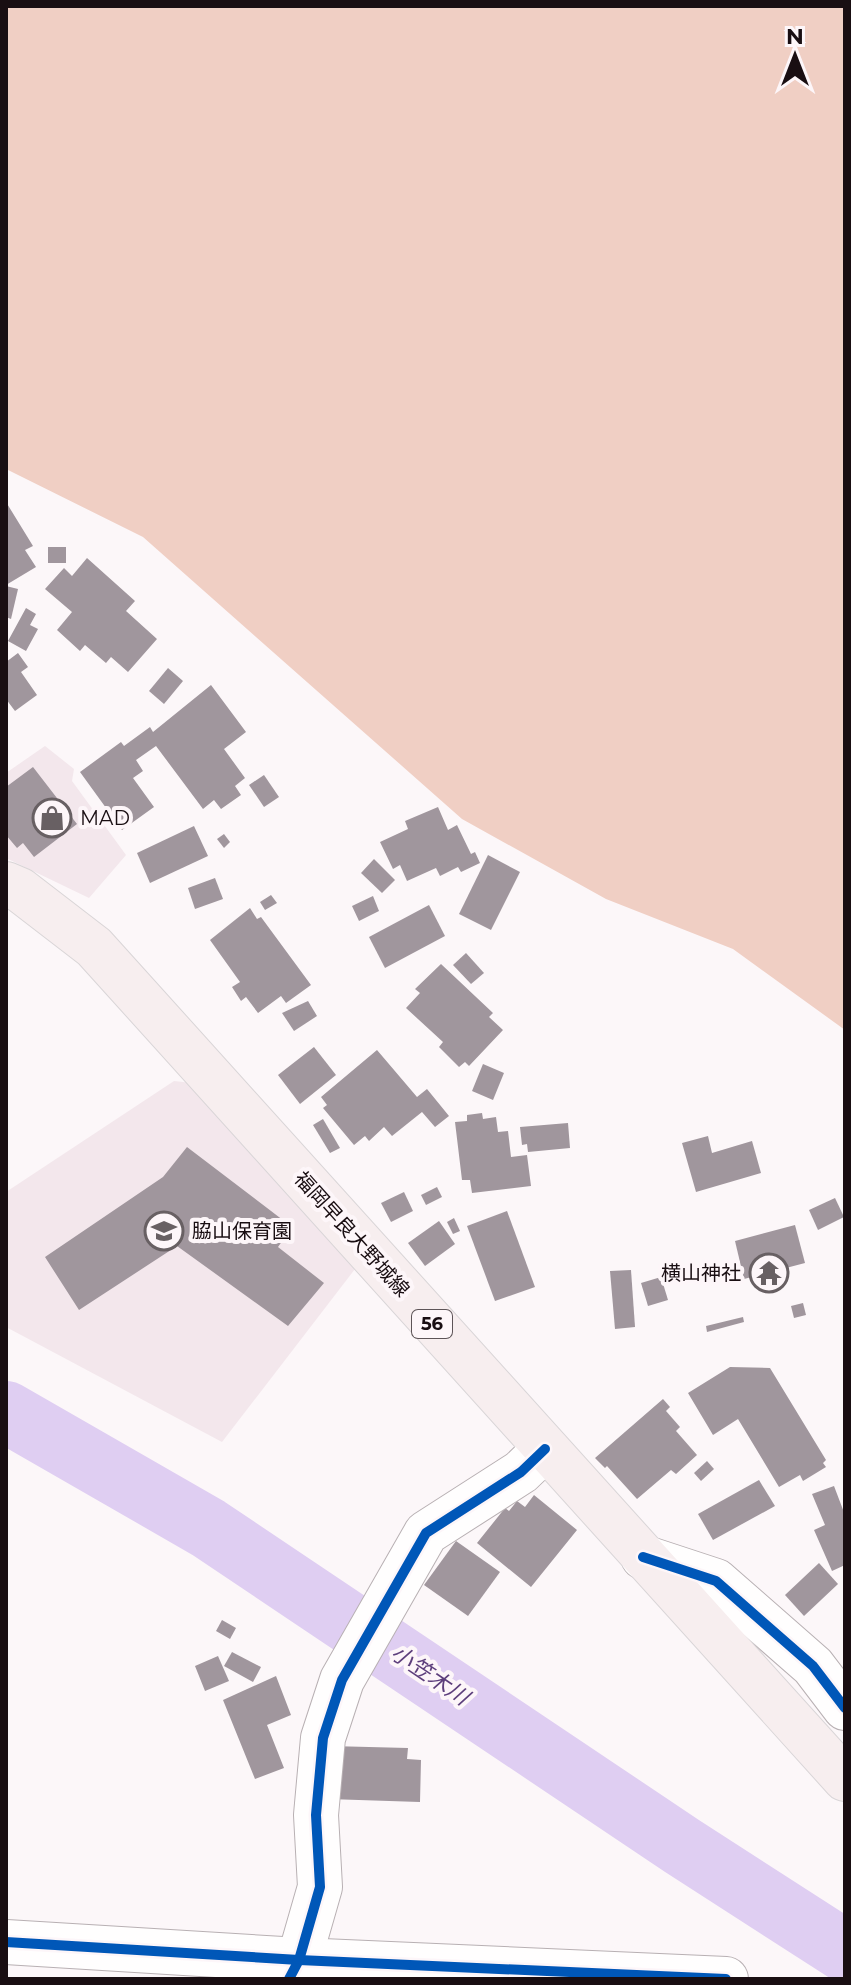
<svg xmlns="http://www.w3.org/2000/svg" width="851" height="1985" viewBox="0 0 851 1985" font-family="Montserrat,'Noto Sans JP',sans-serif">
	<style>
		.built { fill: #f3e7ec }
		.forest { fill: #f0cfc4 }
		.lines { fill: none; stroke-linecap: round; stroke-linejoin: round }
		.river { stroke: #dfcef2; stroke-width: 62 }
		.building { fill: #a0969d }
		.minor-casing { stroke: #b8b0b3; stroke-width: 46 }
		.major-casing { stroke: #d9d5d7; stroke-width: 46 }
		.minor { stroke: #fffefe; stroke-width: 44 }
		.major { stroke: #f7eeef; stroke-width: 44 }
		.cycleway-casing { stroke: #fdf6f9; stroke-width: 15 }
		.cycleway { stroke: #0057b8; stroke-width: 10 }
		.labels { text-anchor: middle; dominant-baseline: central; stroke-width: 8; stroke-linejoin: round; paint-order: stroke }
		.shield { fill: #fdf6f9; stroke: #5d5457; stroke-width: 2 }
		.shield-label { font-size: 18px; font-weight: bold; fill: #190e12 }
		.poi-label { font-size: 20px; fill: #190e12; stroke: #fdf6f9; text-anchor: start }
		.street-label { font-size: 20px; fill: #190e12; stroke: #fdf6f9 }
		.water-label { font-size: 22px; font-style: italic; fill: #5d3f7c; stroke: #fdf6f9 }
	</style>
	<rect width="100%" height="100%" fill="#fcf7f9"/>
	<g class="built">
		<path d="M45 746 74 769 72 781 126 855 89 898 6 858V773Z"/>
		<path d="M174 1081 192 1083 355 1269 222 1442 6 1327V1192Z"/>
	</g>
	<path class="forest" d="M6 6H845V1030L733 949 606 899 462 819 143 537 6 469Z"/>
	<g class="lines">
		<path class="river" d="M6 1412 208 1528 682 1846 845 1951"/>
	</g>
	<g class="building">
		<path d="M6 502 33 546 25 550 36 567 6 585Z"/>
		<rect x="48" y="547" width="18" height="16"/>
		<path d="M87 558 135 601 126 611 157 639 128 672 111 657 106 663 85 645 80 651 57 630 72 612 45 589 64 568 72 576Z"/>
		<path d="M6 586 18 589 11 619 6 617Z"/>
		<path d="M26 608 36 614 30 625 38 629 26 651 8 641Z"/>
		<path d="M18 653 28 667 21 672 37 695 15 711 6 699V662Z"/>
		<path d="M168 668 183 681 164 704 149 691Z"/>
		<path d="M211 685 246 732 224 749 245 778 235 786 241 795 221 809 214 800 203 809 156 746 136 760 143 771 133 778 154 807 122 830 80 772 121 742 124 746 150 727 153 732Z"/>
		<path d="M33 767 77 824 34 857 23 843 17 848 6 835V787Z"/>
		<path d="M264 775 279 797 264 807 249 785Z"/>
		<path d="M438 807 448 830 457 825 471 854 475 852 480 863 461 872 458 867 440 876 436 868 407 881 400 865 393 869 380 842 408 829 405 821Z"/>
		<path d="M194 826 208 856 150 883 137 853Z"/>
		<path d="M224 834 230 842 224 848 217 839Z"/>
		<path d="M488 855 520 872 491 930 459 914Z"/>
		<path d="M374 859 395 880 382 893 361 873Z"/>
		<path d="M215 878 223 899 195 909 188 888Z"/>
		<path d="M271 895 277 903 265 910 260 902Z"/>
		<path d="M373 896 379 911 359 921 352 906Z"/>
		<path d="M429 905 445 936 385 968 369 937Z"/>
		<path d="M250 908 257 919 261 917 311 985 286 1003 281 996 258 1013 246 997 241 1001 232 987 240 982 210 940Z"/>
		<path d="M466 953 484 973 471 984 453 965Z"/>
		<path d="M441 964 493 1013 489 1017 503 1030 469 1066 465 1062 459 1067 439 1047 443 1042 406 1008 420 993 415 989Z"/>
		<path d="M308 1001 317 1016 294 1031 282 1013Z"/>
		<path d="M314 1047 336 1075 300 1104 278 1075Z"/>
		<path d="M377 1050 417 1097 427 1089 449 1116 435 1127 422 1112 392 1136 384 1127 369 1141 365 1136 354 1145 323 1108 327 1105 321 1097Z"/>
		<path d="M483 1064 504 1073 493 1100 472 1091Z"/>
		<path d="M482 1113 483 1119 496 1117 498 1132 508 1131 511 1157 527 1155 531 1186 472 1193 470 1180H462L455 1122 467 1121V1115Z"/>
		<path d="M323 1119 340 1148 330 1153 313 1125Z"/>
		<path d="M568 1123 570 1148 528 1152 527 1144 522 1145 520 1127Z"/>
		<path d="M708 1136 712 1153 752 1141 761 1173 696 1192 682 1143Z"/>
		<path d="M187 1147 292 1227 278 1247 324 1283 288 1326 177 1246 79 1310 45 1257 163 1177Z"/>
		<path d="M437 1187 442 1197 426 1205 421 1195Z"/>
		<path d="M404 1192 413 1211 391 1222 381 1203Z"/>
		<path d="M835 1198 844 1217 818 1230 809 1210Z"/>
		<path d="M507 1211 535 1287 495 1301 467 1226Z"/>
		<path d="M454 1218 460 1231 453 1234 447 1222Z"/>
		<path d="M439 1221 455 1244 425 1266 408 1243Z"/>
		<path d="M795 1225 805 1263 744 1279 735 1241Z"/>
		<path d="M631 1270 635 1327 615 1329 610 1271Z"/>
		<path d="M661 1277 668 1300 648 1306 641 1283Z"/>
		<path d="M803 1303 806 1315 794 1318 791 1306Z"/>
		<path d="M743 1317 744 1322 707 1332 706 1326Z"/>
		<path d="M730 1367 770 1368 826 1460 823 1463 826 1467 803 1481 800 1475 779 1487 738 1419 713 1435 688 1393Z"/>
		<path d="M663 1399 670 1407 666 1411 680 1427 676 1431 697 1455 676 1474 671 1470 637 1499 607 1466 605 1468 595 1458Z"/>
		<path d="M707 1461 714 1469 701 1481 694 1473Z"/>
		<path d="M759 1480 775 1506 713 1540 698 1514Z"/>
		<path d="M834 1486 845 1515V1565L832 1571 814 1530 825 1525 812 1494Z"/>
		<path d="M534 1495 577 1530 531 1587 477 1543 505 1508 509 1511 517 1501 525 1507Z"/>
		<path d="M456 1541 500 1572 468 1616 424 1585Z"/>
		<path d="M819 1563 838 1584 804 1616 785 1595Z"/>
		<path d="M222 1620 236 1628 230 1639 216 1631Z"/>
		<path d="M232 1652 261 1667 253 1682 224 1666Z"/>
		<path d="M218 1656 229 1681 205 1691 195 1666Z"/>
		<path d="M276 1676 291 1715 267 1725 284 1768 255 1779 223 1700Z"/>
		<path d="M330 1746 408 1748 407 1759 421 1760 420 1802 328 1799Z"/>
	</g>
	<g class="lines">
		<g class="minor-casing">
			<g id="minor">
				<path d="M643 1557 716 1581 813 1666 845 1708"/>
				<path d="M6 1942 299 1960 726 1979"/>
				<path d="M289 1979 299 1960 320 1887 316 1815 323 1738 342 1680 426 1533 521 1472 545 1449"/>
			</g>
		</g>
		<g class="major-casing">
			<path id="major" d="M6 884 20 890 94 947 845 1779"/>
		</g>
		<use href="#minor" class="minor"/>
		<use href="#major" class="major"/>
		<g class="cycleway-casing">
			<g id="cycleway">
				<path d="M643 1557 716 1581 813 1666 845 1708"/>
				<path d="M6 1942 299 1960 726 1979"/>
				<path d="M289 1979 299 1960 320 1887 316 1815 323 1738 342 1680 426 1533 521 1472 545 1449"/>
			</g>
		</g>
		<use href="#cycleway" class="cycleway"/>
	</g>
	<defs>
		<g id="shop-ring" transform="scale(2)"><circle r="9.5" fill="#fdf6f9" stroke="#686063" stroke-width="1.5"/><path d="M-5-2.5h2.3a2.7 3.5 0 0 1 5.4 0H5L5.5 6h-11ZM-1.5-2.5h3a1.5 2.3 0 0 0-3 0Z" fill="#686063"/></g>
		<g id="school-ring" transform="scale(2)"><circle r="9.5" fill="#fdf6f9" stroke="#686063" stroke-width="1.5"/><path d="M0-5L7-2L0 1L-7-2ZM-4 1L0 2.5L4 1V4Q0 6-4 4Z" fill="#686063"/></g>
		<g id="temple-ring" transform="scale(2)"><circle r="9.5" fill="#fdf6f9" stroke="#686063" stroke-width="1.5"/><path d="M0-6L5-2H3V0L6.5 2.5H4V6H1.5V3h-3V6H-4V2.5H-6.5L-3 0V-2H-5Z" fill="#686063"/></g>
	</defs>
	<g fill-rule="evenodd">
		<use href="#shop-ring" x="52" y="818"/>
		<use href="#school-ring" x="164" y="1231"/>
		<use href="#temple-ring" x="769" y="1273"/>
	</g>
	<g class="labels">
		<rect class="shield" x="412" y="1310" width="40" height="28" rx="6"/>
		<g class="shield-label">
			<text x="432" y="1324">56</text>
		</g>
		<g class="poi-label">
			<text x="80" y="818">MAD</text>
			<text x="192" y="1231">脇山保育園</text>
			<text x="741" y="1273" text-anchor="end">横山神社</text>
		</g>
		<g class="street-label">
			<text transform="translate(352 1234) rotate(48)">福岡早良大野城線</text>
		</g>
		<g class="water-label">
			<text transform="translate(430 1675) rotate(34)">小笠木川</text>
		</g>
	</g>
	<rect width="851" height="1985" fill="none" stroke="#190e12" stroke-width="16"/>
	<g transform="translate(795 56)" stroke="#fdf6f9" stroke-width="6" paint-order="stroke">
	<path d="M0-6L14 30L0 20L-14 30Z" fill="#190e12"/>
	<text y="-12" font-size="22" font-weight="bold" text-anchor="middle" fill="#190e12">N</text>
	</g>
</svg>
